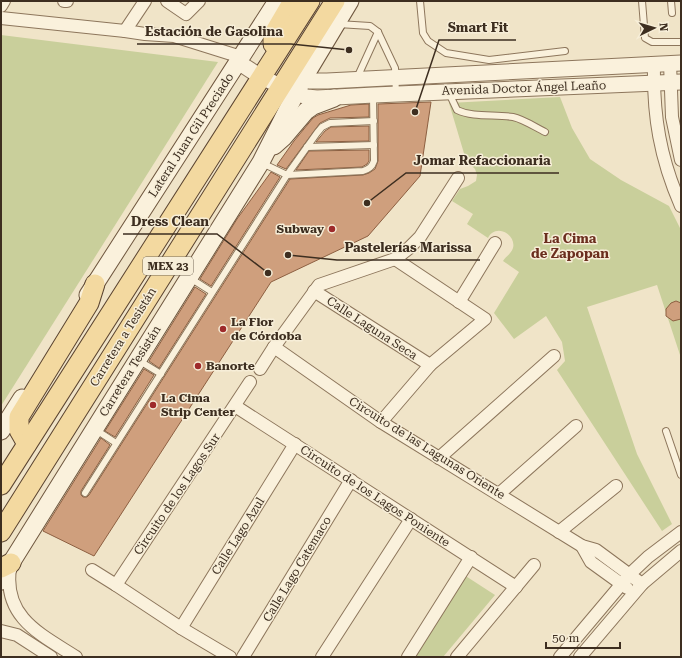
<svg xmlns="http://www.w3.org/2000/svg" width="682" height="658" viewBox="0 0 682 658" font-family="'Roboto Serif',serif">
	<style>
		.green { fill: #c9cf9b }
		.building { fill: #cf9f7d; stroke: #8d5f41 }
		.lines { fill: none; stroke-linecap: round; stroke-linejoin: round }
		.service-casing { stroke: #8d765c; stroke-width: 8 }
		.minor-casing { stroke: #8d765c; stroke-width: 14 }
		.tertiary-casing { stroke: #8d765c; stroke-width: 17 }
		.secondary-casing { stroke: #6f573f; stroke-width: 19 }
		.primary-casing { stroke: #5b4430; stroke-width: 21 }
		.service { stroke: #faf1dc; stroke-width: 6 }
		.minor { stroke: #faf1dc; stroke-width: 12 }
		.tertiary { stroke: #faf1dc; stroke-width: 15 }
		.secondary { stroke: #faf1dc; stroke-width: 17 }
		.primary { stroke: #f3d9a0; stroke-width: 19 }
		.poi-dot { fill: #9e2a2b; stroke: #f7eed8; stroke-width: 1.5 }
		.labels { text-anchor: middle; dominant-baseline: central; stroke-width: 3; stroke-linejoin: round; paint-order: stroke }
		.shield { fill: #f7eed8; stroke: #756857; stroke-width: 1 }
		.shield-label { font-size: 11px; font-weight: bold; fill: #3d2e20 }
		.street-label { font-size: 12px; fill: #3d2e20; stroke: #f7eed8 }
		.poi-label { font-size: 12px; font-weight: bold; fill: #3d2e20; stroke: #f7eed8; text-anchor: start }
		.neighbourhood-label { font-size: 13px; font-weight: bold; fill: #6b2e1e; stroke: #f7eed8 }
		.leader { fill: none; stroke: #3d2e20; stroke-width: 1.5 }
		.callout-dot { fill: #3d2e20; stroke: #f7eed8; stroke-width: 1.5 }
		.callout-label { font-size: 13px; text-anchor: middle; font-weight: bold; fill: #3d2e20; stroke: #f7eed8; stroke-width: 3; stroke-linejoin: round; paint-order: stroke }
	</style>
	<rect width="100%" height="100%" fill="#f0e4c8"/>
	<g class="green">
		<path d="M1 35 218 62 1 406Z"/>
		<path d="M560 97 572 128 590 159 621 180 669 206 681 230V358L657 285 587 307 637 454 672 524 662 531 557 370 565 361 562 342 546 316 514 339 494 313 519 272 503 261C506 256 511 254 513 248 516 237 502 226 492 233 490 234 489 236 488 238L467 224 473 214 452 201 460 189 468 186 476 181 477 175 475 169 466 160 449 103Z"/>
		<path d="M461 573 495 595 443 657H408Z"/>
	</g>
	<g class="building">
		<path d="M431 102 420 176 368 236 271 282 94 556 43 531 101 438 110 445 81 491V495L83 497H87L89 495 290 179 363 175 369 173 375 169 378 161V104Z"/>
		<path d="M369 104V117L330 118 320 123 286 169 277 165 294 141 313 118 318 115 351 105Z"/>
		<path d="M369 126V141L316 142 325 131 331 127Z"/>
		<path d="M369 150V161L367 164 362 167 296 170 309 151Z"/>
		<path d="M271 172 280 177 211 286 200 279 237 219Z"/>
		<path d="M195 287 206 294 159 368 149 361Z"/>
		<path d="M676 301 681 303V319L673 321 666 316V309L671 303Z"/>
		<path d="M144 369 154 375 115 437 105 431Z"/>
	</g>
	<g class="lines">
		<g class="service-casing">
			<g id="service">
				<path d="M420 1 423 33 428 41 446 53 489 60 565 51"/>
				<path d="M642 1 645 38 652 42H681"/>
				<path d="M671 1 672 13"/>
				<path d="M338 24 370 26 378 32 395 68 396 95"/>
				<path d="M357 78 378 32"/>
				<path d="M449 93 457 110C474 118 494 114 513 117 523 119 535 127 545 132"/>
				<path d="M307 147 374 145"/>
				<path d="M262 163 287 175 363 171C369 169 372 167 374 161L373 96"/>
				<path d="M190 278 212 292"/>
				<path d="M138 360 161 374"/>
				<path d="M96 430 116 443"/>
				<path d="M666 431 681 475"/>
				<path d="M85 493 287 175 317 133 322 127 330 123 374 121"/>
			</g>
		</g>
		<g class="minor-casing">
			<g id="minor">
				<path d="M64 1H67"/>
				<path d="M167 1 186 14 199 1"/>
				<path d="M1 6 4 1"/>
				<path d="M1 18 125 31 145 34 174 36 241 57"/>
				<path d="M125 31 145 1"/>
				<path d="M670 63 672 117 681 160"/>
				<path d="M654 64C653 116 660 158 681 206"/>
				<path d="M314 291 430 365"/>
				<path d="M459 302 495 243"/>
				<path d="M274 347 381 422 582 546 596 550 642 584"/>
				<path d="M260 369 274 347 319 285 395 259 408 249 420 237 458 178"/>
				<path d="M235 406 516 587"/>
				<path d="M381 422 430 365 485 319 395 259"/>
				<path d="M439 458 554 356"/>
				<path d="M499 494 576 426"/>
				<path d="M559 532 616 486"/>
				<path d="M582 546 591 562 627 588"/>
				<path d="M10 569C3 618 42 635 76 657"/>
				<path d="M92 570 116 585 181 628 230 657"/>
				<path d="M116 585 250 382"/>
				<path d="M181 628 295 444"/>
				<path d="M1 631 17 635 51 657"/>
				<path d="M243 657 351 480"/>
				<path d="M322 657 411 519"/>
				<path d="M408 657 471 557"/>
				<path d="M457 657 534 565"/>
				<path d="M560 657 630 574 648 557 681 532"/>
				<path d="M580 657 642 584 681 551"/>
			</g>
		</g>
		<g class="tertiary-casing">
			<g id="tertiary">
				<path d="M238 62 261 77 296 93 307 97 317 98 374 95 681 82"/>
				<path d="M293 79 302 81H327L681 63"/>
			</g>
		</g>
		<g class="secondary-casing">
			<g id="secondary">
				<path d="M274 146 283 138 306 111 313 106 334 98"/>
				<path d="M88 295 277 1"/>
				<path d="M1 431 22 398"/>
				<path d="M1 581 11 563 261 162 302 81 350 1"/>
			</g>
		</g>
		<g class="primary-casing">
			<g id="primary">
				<path d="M273 44V35L293 1"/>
				<path d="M27 444 19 430V417L89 303 95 284"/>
				<path d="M1 485 310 1"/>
				<path d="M1 532 335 1"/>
				<path d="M1 568 11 563"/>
			</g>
		</g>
		<use href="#service" class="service"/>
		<use href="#minor" class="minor"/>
		<use href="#tertiary" class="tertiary"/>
		<use href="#secondary" class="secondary"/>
		<use href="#primary" class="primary"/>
	</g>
	<g class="poi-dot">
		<circle cx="332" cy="229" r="4"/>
		<circle cx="223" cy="329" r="4"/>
		<circle cx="198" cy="366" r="4"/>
		<circle cx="153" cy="405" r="4"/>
	</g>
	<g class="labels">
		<rect class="shield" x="143" y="257" width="50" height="18" rx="3"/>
		<g class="shield-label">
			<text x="168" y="266">MEX 23</text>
		</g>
		<g class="street-label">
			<text transform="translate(524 88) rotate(-2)">Avenida Doctor Ángel Leaño</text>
			<text transform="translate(191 135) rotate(-57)">Lateral Juan Gil Preciado</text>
			<text transform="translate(372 328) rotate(33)">Calle Laguna Seca</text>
			<text transform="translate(123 337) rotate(-58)">Carretera a Tesistán</text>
			<text transform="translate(130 371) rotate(-58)">Carretera Tesistán</text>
			<text transform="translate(427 448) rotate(32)">Circuito de las Lagunas Oriente</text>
			<text transform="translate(177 494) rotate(-56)">Circuito de los Lagos Sur</text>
			<text transform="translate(375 496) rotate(33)">Circuito de los Lagos Poniente</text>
			<text transform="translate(238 536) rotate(-58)">Calle Lago Azul</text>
			<text transform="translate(297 569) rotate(-59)">Calle Lago Catemaco</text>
		</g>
		<g class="poi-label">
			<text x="324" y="229" text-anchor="end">Subway</text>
			<text x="231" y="322">La Flor<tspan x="231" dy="14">de Córdoba</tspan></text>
			<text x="206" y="366">Banorte</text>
			<text x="161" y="398">La Cima<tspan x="161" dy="14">Strip Center</tspan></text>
		</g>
		<g class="neighbourhood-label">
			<text x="570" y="238">La Cima<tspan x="570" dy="15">de Zapopan</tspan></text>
		</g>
	</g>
	<path class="leader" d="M415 112L439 40H516M349 50L291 44H137M367 203L406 173H559M268 273L217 234H123M288 255L337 260H480"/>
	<g class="callout-dot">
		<circle cx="415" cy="112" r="4"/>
		<circle cx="349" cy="50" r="4"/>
		<circle cx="367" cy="203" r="4"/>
		<circle cx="268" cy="273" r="4"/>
		<circle cx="288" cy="255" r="4"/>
	</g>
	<g class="callout-label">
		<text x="478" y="32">Smart Fit</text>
		<text x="214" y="36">Estación de Gasolina</text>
		<text x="482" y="165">Jomar Refaccionaria</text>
		<text x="170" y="226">Dress Clean</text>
		<text x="408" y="252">Pastelerías Marissa</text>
	</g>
	<rect width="682" height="658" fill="none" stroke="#3d2e20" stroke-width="4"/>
	<g transform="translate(654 28) rotate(85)" stroke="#f7eed8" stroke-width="3" paint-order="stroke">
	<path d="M0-3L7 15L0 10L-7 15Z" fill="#3d2e20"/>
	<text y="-6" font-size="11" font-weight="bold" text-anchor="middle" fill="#3d2e20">N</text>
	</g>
	<path d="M546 642v6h74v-6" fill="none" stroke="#3d2e20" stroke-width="2"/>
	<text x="552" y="642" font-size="12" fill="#3d2e20" stroke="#f7eed8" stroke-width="3" paint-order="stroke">50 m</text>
</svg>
